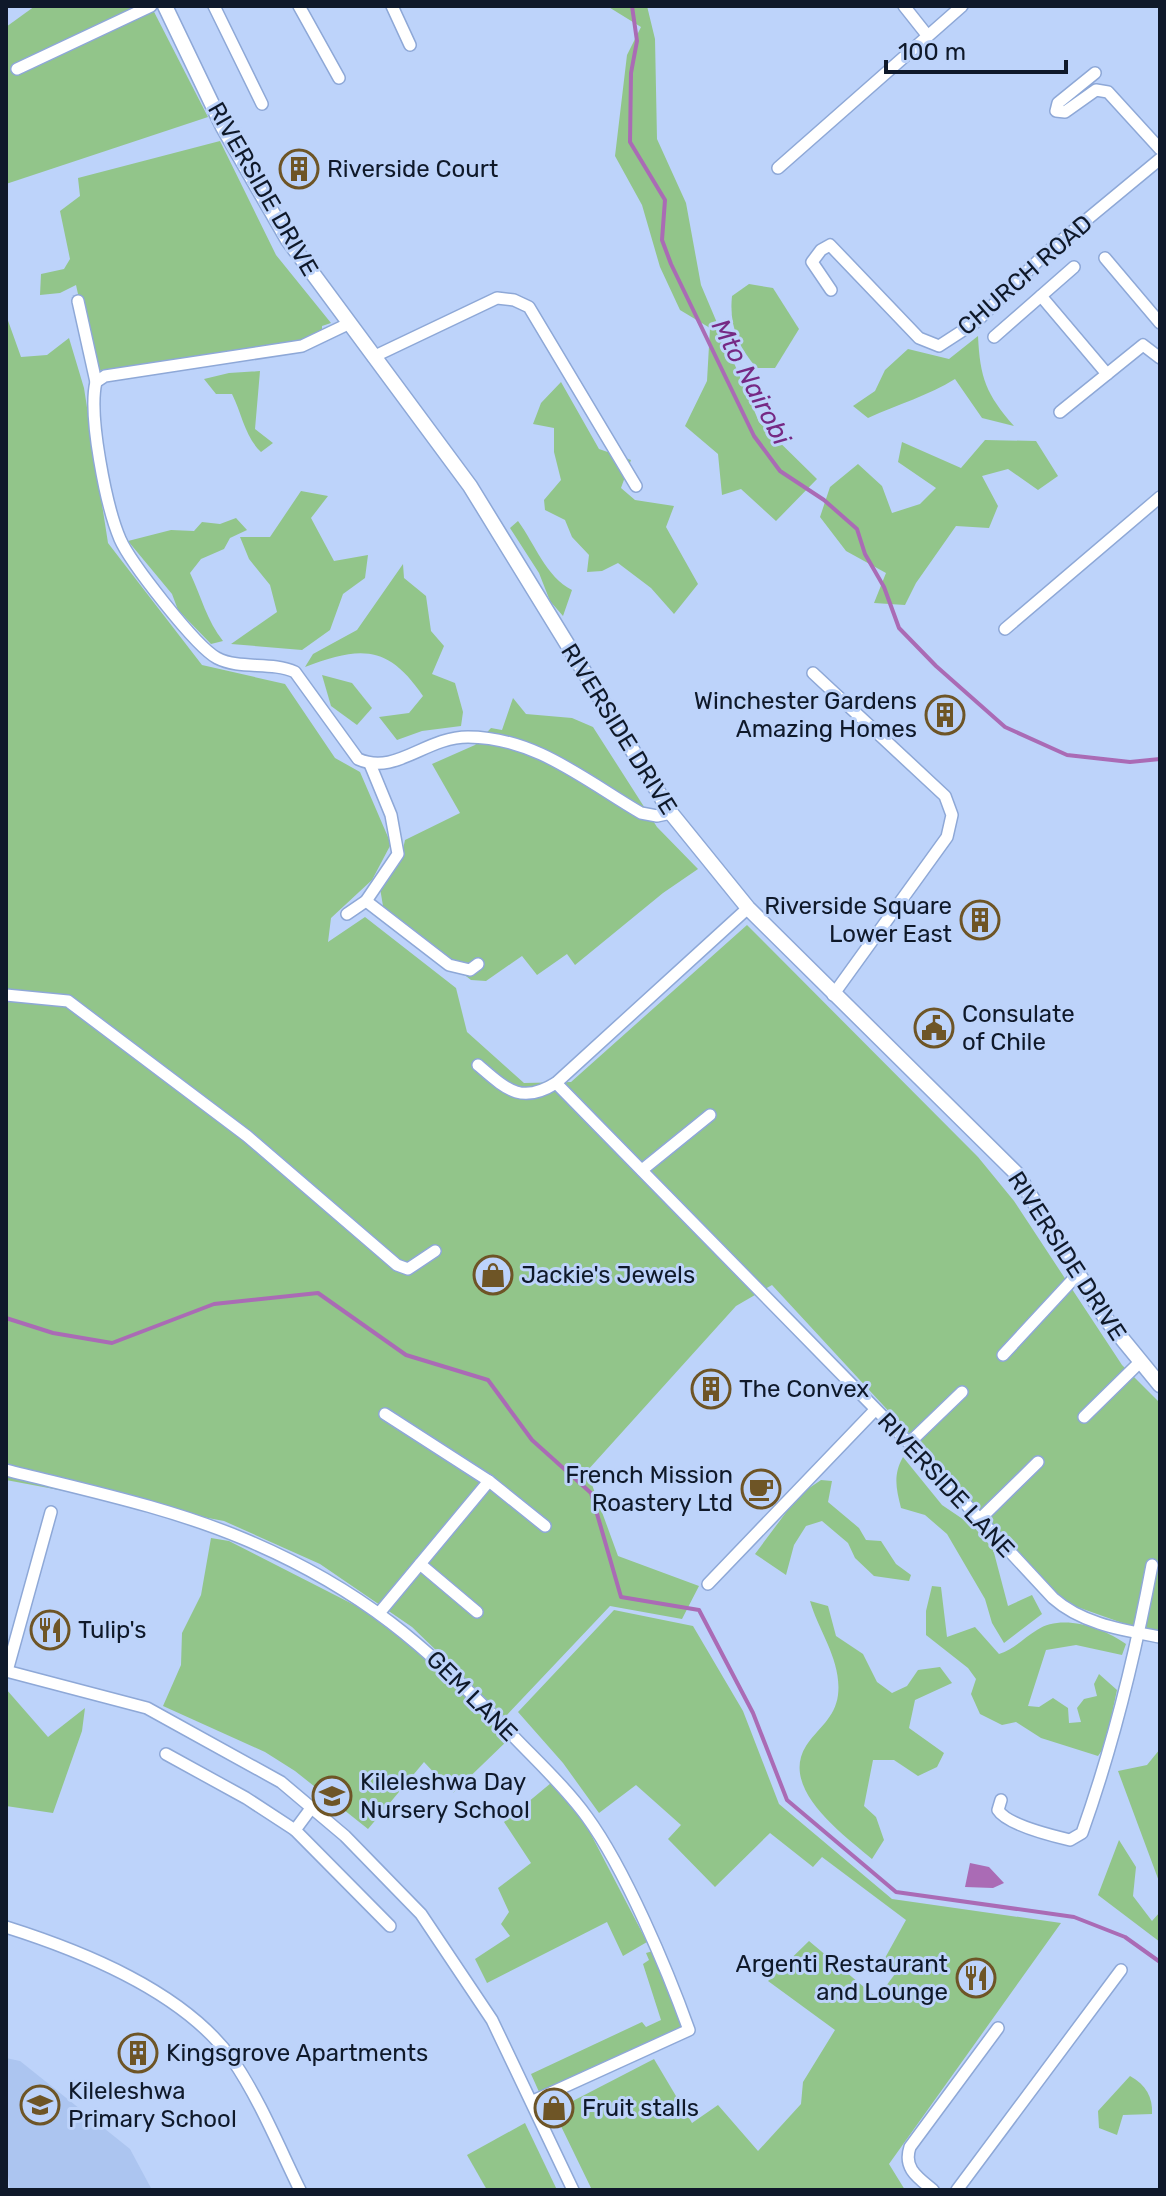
<svg xmlns="http://www.w3.org/2000/svg" width="1166" height="2196" viewBox="0 0 1166 2196" font-family="Rubik,sans-serif">
	<style>
		.built { fill: #acc5f0 }
		.green { fill: #92c58a }
		.water { fill: #aa6bb5 }
		.lines { fill: none; stroke-linecap: round; stroke-linejoin: round }
		.stream { stroke: #aa6bb5; stroke-width: 4 }
		.minor-casing { stroke: #8ea8d7; stroke-width: 14 }
		.tertiary-casing { stroke: #8ea8d7; stroke-width: 17 }
		.minor { stroke: #fff; stroke-width: 11 }
		.tertiary { stroke: #fff; stroke-width: 14 }
		.labels { text-anchor: middle; dominant-baseline: central; stroke-width: 6; stroke-linejoin: round; paint-order: stroke }
		.poi-label { font-size: 24px; fill: #0f192a; stroke: #bdd3fa; text-anchor: start }
		.street-label { font-size: 24px; fill: #0f192a; stroke: #bdd3fa }
		.water-label { font-size: 26px; font-style: italic; fill: #762984; stroke: #bdd3fa }
	</style>
	<rect width="100%" height="100%" fill="#bdd3fa"/>
	<path class="built" d="M6 2058 20 2061 130 2149 152 2190H10L6 2160Z"/>
	<g class="green">
		<path d="M35 6H151L208 117 6 184V27Z"/>
		<path d="M607 6H647L655 39 657 139 686 203 701 285 759 422 817 479 776 521 741 489 722 495 718 454 685 426 707 381 710 328 680 310 660 267 642 205 615 156 627 55 641 27Z"/>
		<path d="M220 141 276 255 331 323 322 326V333L303 341 95 371 76 285 60 293 40 295 41 274 64 269 70 259 60 211 80 196 78 178Z"/>
		<path d="M749 284 773 288 799 329 775 368H757C738 347 729 325 732 296Z"/>
		<path d="M6 315 21 357 47 355 69 338 84 388 108 543 202 665 285 684 335 758 360 772 391 844 372 880 331 918 328 942 365 917 456 988 467 1032 524 1083 571 1082 747 925 978 1157 1014 1201 1122 1365 1160 1403V1631L1128 1625 1066 1603 772 1285 736 1306 587 1471 618 1556 699 1586 682 1619 610 1606 505 1717 412 1627 320 1564 224 1521 6 1480Z"/>
		<path d="M978 336C980 378 986 394 1014 426L982 418 955 379C928 396 898 404 868 418L853 406 875 391 885 370 908 349 949 359Z"/>
		<path d="M260 371 255 429 273 443 261 452C245 437 242 414 232 394H216L204 379 229 373Z"/>
		<path d="M561 382 599 449 631 460 621 488 635 500 674 506 666 527 698 584 674 614 651 588 618 563 602 571 587 572 589 555 572 537 565 520 545 510 544 500 561 480 554 452V428L533 424 541 403Z"/>
		<path d="M985 440 1036 441 1058 476 1038 490 1008 469 982 476 998 506 989 528 956 526 916 583 905 605 874 603 886 573 846 551 820 517 830 487 858 464 882 486 892 513 920 504 936 488 898 462 902 442 961 468Z"/>
		<path d="M301 491 328 496 311 518 334 561 368 555 365 578 343 594 330 630 302 650 231 644 277 612 270 585 249 559 240 537H270Z"/>
		<path d="M236 518 247 530 230 538 224 549 201 559 190 573C201 596 207 621 223 641L211 644 178 610 172 594 128 541 171 530 194 531 202 522 220 524Z"/>
		<path d="M518 521C535 544 546 577 572 590L563 616 550 601 539 573 510 528Z"/>
		<path d="M403 564 404 578 426 596 431 631 444 646 432 674 455 683 463 712 461 726 422 731 397 740 379 717 409 713 423 696C387 643 359 647 305 667L313 654 357 630Z"/>
		<path d="M322 675 352 683 372 708 357 725 331 706Z"/>
		<path d="M513 698 526 714 572 718 593 727 657 827 698 869 663 893 575 965 567 954 537 975 522 956 486 981 471 980 384 912 380 888 401 858 405 840 460 813 432 764 475 745 491 728 502 730Z"/>
		<path d="M903 1457 942 1505 973 1526 993 1549 1008 1606 1032 1595 1042 1614 1004 1643 992 1623 985 1599 947 1534 925 1515 901 1508C896 1488 893 1475 903 1457Z"/>
		<path d="M821 1480 832 1481 828 1502 859 1528 866 1540 881 1541 896 1564 911 1575 909 1581 874 1576 855 1558 848 1543 822 1521 806 1526 794 1545 786 1575 755 1554 799 1495Z"/>
		<path d="M211 1538 229 1541 376 1616 409 1640 510 1738 453 1793 424 1762 368 1829 295 1771 265 1752 163 1706 181 1665 182 1633 201 1595Z"/>
		<path d="M932 1586 941 1587 947 1637 975 1627 999 1654C1015 1649 1023 1638 1037 1630 1062 1613 1104 1628 1126 1644L1122 1655 1076 1645 1046 1650 1028 1706 1039 1707 1053 1698 1068 1708 1069 1723 1081 1722 1077 1708 1084 1699 1097 1696 1094 1684 1099 1674 1117 1690 1105 1746 1098 1756 1041 1738 1016 1722 1002 1725 980 1714 971 1694 976 1679 968 1668 926 1635V1611Z"/>
		<path d="M810 1601 828 1606 836 1636 863 1654 877 1682 892 1693 907 1686 918 1670 940 1667 952 1683 915 1700 909 1728 944 1753 937 1767 918 1776 894 1760H873L864 1806 876 1817 884 1840 872 1859C844 1835 779 1789 806 1746 818 1728 835 1718 838 1695 842 1661 819 1632 810 1601Z"/>
		<path d="M614 1610 693 1626 743 1711 779 1804 892 1899 1061 1923 889 2164 905 2190H592L558 2120 567 2104 654 2059 692 2123 718 2105 758 2151 801 2104 803 2082 835 2030 768 1981 809 1941 877 1998 895 1974 885 1958 906 1920 822 1857 813 1867 770 1833 715 1887 668 1839 681 1825 636 1785 599 1813 563 1763 518 1712Z"/>
		<path d="M6 1689 48 1737 85 1708 82 1731 53 1813 6 1806Z"/>
		<path d="M1160 1749V1884L1118 1771 1147 1765Z"/>
		<path d="M551 1783 584 1821 647 1942 623 1956 607 1922 487 1983 475 1959 510 1936 501 1924 509 1912 498 1888 531 1863 504 1822Z"/>
		<path d="M1119 1840 1136 1867 1133 1896 1152 1921 1160 1912V1942L1098 1895Z"/>
		<path d="M653 1951 686 2029 540 2094 531 2074 642 2022 646 2027 661 2020 643 1964 649 1960 646 1953Z"/>
		<path d="M1130 2076C1146 2085 1153 2097 1152 2114L1123 2115 1117 2135 1099 2128 1098 2111Z"/>
		<path d="M525 2123 557 2190H487L467 2155Z"/>
	</g>
	<path class="water" d="M970 1863 989 1867 1004 1883 993 1888 965 1887Z"/>
	<g class="lines">
		<g class="stream">
			<path d="M632 6 637 41 631 73 630 142 665 200 662 240 671 264 754 436 780 471 824 500 857 529 865 554 884 587 899 628 936 666 1005 727 1067 755 1130 762 1160 759"/>
			<path d="M6 1318 53 1333 112 1343 214 1304 318 1293 406 1355 488 1380 532 1440 591 1493 621 1597 699 1610 753 1713 787 1800 896 1892 1074 1917 1125 1937 1160 1962"/>
		</g>
		<g class="minor-casing">
			<g id="minor">
				<path d="M214 6 262 104"/>
				<path d="M299 6 339 78"/>
				<path d="M392 6 410 45"/>
				<path d="M904 6 927 35"/>
				<path d="M17 69 151 6"/>
				<path d="M1095 73 1058 103 1056 111 1065 112 1096 90 1108 92 1160 149"/>
				<path d="M778 168 962 6"/>
				<path d="M1105 258 1160 323"/>
				<path d="M831 290 812 262 821 250 830 245 919 338 939 346 976 322 1044 255 1160 159"/>
				<path d="M1041 296 1107 374"/>
				<path d="M78 301 96 382"/>
				<path d="M348 324 302 346 105 376 96 382C88 415 106 506 120 539 130 562 196 647 217 658 240 670 271 661 295 672L358 759C396 776 425 737 468 737 535 737 586 781 641 813L657 816 671 813"/>
				<path d="M994 337 1074 267"/>
				<path d="M373 357 497 298 514 300 529 307 636 486"/>
				<path d="M1060 412 1143 345 1160 358"/>
				<path d="M1005 629 1160 497"/>
				<path d="M813 673 945 796 952 815 947 837 833 995"/>
				<path d="M366 901 449 965 470 970 478 964"/>
				<path d="M347 914 366 901 398 854 391 815 370 764"/>
				<path d="M6 995 68 1001 247 1136 397 1265 408 1269 435 1251"/>
				<path d="M478 1065C506 1089 521 1105 556 1083L748 908"/>
				<path d="M556 1083 909 1443 1053 1598C1082 1624 1123 1630 1160 1637"/>
				<path d="M642 1170 710 1115"/>
				<path d="M1003 1355 1078 1274"/>
				<path d="M1084 1417 1139 1363"/>
				<path d="M909 1443 962 1392"/>
				<path d="M6 1470C85 1490 168 1507 244 1539 361 1588 428 1647 514 1737 539 1763 566 1788 587 1817 625 1869 667 1969 689 2030L533 2101"/>
				<path d="M489 1481 545 1526"/>
				<path d="M980 1519 1038 1462"/>
				<path d="M420 1564 477 1612"/>
				<path d="M708 1584 875 1410"/>
				<path d="M380 1612 489 1481 385 1414"/>
				<path d="M6 1671 147 1708 281 1782 345 1836 421 1914 492 2020 573 2190"/>
				<path d="M7 1671 51 1512"/>
				<path d="M166 1754 246 1798 295 1830"/>
				<path d="M1001 1800 998 1810C1007 1825 1053 1836 1070 1840L1082 1833C1113 1746 1135 1656 1152 1565"/>
				<path d="M312 1807 295 1830 390 1926"/>
				<path d="M6 1927C82 1951 183 1991 232 2059 259 2098 279 2147 300 2190"/>
				<path d="M933 2190C917 2177 903 2168 910 2147L998 2028"/>
				<path d="M957 2190 1121 1970"/>
			</g>
		</g>
		<g class="tertiary-casing">
			<path id="tertiary" d="M165 6 223 127 288 240 470 486 671 813 748 908 1017 1174 1106 1319 1160 1385"/>
		</g>
		<use href="#minor" class="minor"/>
		<use href="#tertiary" class="tertiary"/>
	</g>
	<defs>
		<g id="building-ring" transform="scale(2)"><circle r="9.5" fill="#bdd3fa" stroke="#6e5526" stroke-width="1.5"/><path d="M-4-6H4V6H1V3H-1V6H-4ZM-2.5-4.3h1.7v1.8h-1.7ZM.8-4.3h1.7v1.8H.8ZM-2.5-1h1.7V.8h-1.7ZM.8-1h1.7V.8H.8Z" fill="#6e5526"/></g>
		<g id="civic-ring" transform="scale(2)"><circle r="9.5" fill="#bdd3fa" stroke="#6e5526" stroke-width="1.5"/><path d="M-.6-6.5H3V-4.5H.6V-3L4-1V1h2V6H-6V1h2V-1L-.6-3ZM-1.2 2.5V6h2.4V2.5Z" fill="#6e5526"/></g>
		<g id="shop-ring" transform="scale(2)"><circle r="9.5" fill="#bdd3fa" stroke="#6e5526" stroke-width="1.5"/><path d="M-5-2.5h2.3a2.7 3.5 0 0 1 5.4 0H5L5.5 6h-11ZM-1.5-2.5h3a1.5 2.3 0 0 0-3 0Z" fill="#6e5526"/></g>
		<g id="cafe-ring" transform="scale(2)"><circle r="9.5" fill="#bdd3fa" stroke="#6e5526" stroke-width="1.5"/><path d="M-5.5-4.5H6V0H3Q3 3.5 0 3.5H-2.5Q-5.5 3.5-5.5 0ZM3-3.2v2h1.7v-2ZM-6 4.5H4V6H-6Z" fill="#6e5526"/></g>
		<g id="restaurant-ring" transform="scale(2)"><circle r="9.5" fill="#bdd3fa" stroke="#6e5526" stroke-width="1.5"/><path d="M-5-6h1v4h1v-4h1v4h1v-4h1v5L-1.5 .5V6h-2V.5L-5-1ZM5-6V6H3V1.5H1.5Q1.5-4 5-6Z" fill="#6e5526"/></g>
		<g id="school-ring" transform="scale(2)"><circle r="9.5" fill="#bdd3fa" stroke="#6e5526" stroke-width="1.5"/><path d="M0-5L7-2L0 1L-7-2ZM-4 1L0 2.5L4 1V4Q0 6-4 4Z" fill="#6e5526"/></g>
	</defs>
	<g fill-rule="evenodd">
		<use href="#building-ring" x="299" y="169"/>
		<use href="#building-ring" x="945" y="715"/>
		<use href="#building-ring" x="980" y="920"/>
		<use href="#civic-ring" x="934" y="1028"/>
		<use href="#shop-ring" x="493" y="1275"/>
		<use href="#building-ring" x="711" y="1389"/>
		<use href="#cafe-ring" x="761" y="1489"/>
		<use href="#restaurant-ring" x="50" y="1630"/>
		<use href="#school-ring" x="332" y="1796"/>
		<use href="#restaurant-ring" x="976" y="1978"/>
		<use href="#building-ring" x="138" y="2053"/>
		<use href="#school-ring" x="40" y="2105"/>
		<use href="#shop-ring" x="554" y="2108"/>
	</g>
	<g class="labels">
		<g class="poi-label">
			<text x="327" y="169">Riverside Court</text>
			<text x="917" y="701" text-anchor="end">Winchester Gardens<tspan x="917" dy="28">Amazing Homes</tspan></text>
			<text x="952" y="906" text-anchor="end">Riverside Square<tspan x="952" dy="28">Lower East</tspan></text>
			<text x="962" y="1014">Consulate<tspan x="962" dy="28">of Chile</tspan></text>
			<text x="521" y="1275">Jackie's Jewels</text>
			<text x="739" y="1389">The Convex</text>
			<text x="733" y="1475" text-anchor="end">French Mission<tspan x="733" dy="28">Roastery Ltd</tspan></text>
			<text x="78" y="1630">Tulip's</text>
			<text x="360" y="1782">Kileleshwa Day<tspan x="360" dy="28">Nursery School</tspan></text>
			<text x="948" y="1964" text-anchor="end">Argenti Restaurant<tspan x="948" dy="28">and Lounge</tspan></text>
			<text x="166" y="2053">Kingsgrove Apartments</text>
			<text x="68" y="2091">Kileleshwa<tspan x="68" dy="28">Primary School</tspan></text>
			<text x="582" y="2108">Fruit stalls</text>
		</g>
		<g class="street-label">
			<text transform="translate(263 189) rotate(60)">RIVERSIDE DRIVE</text>
			<text transform="translate(1025 275) rotate(-41)">CHURCH ROAD</text>
			<text transform="translate(619 729) rotate(58)">RIVERSIDE DRIVE</text>
			<text transform="translate(1067 1256) rotate(57)">RIVERSIDE DRIVE</text>
			<text transform="translate(946 1485) rotate(47)">RIVERSIDE LANE</text>
			<text transform="translate(472 1696) rotate(45)">GEM LANE</text>
		</g>
		<g class="water-label">
			<text transform="translate(751 382) rotate(62)">Mto Nairobi</text>
		</g>
	</g>
	<rect width="1166" height="2196" fill="none" stroke="#0f192a" stroke-width="16"/>
	<path d="M886 60v12h180v-12" fill="none" stroke="#0f192a" stroke-width="4"/>
	<text x="898" y="60" font-size="24" fill="#0f192a" stroke="#bdd3fa" stroke-width="6" paint-order="stroke">100 m</text>
</svg>
